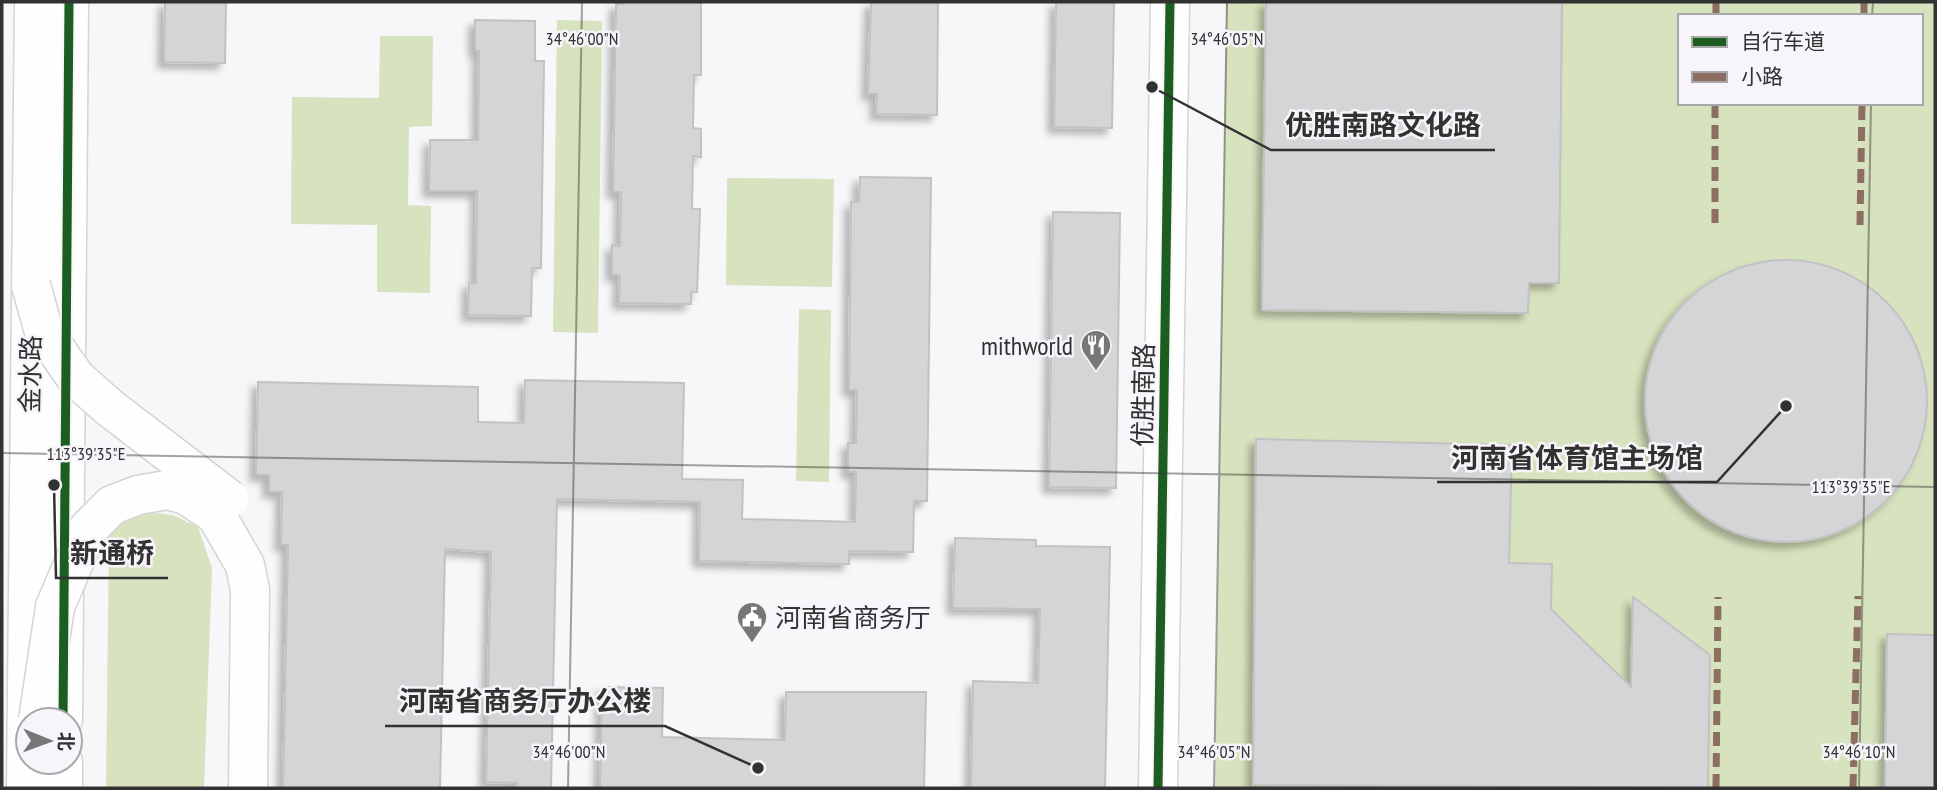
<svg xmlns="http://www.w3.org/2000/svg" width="1937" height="790" viewBox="0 0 1937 790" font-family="'PT Sans Narrow','Noto Sans SC',sans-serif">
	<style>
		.green { fill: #d7e3be; fill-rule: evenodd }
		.building { fill: #d5d5d7; stroke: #c2c2c4; stroke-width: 2; filter: url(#shadow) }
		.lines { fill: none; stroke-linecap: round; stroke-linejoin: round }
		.tertiary-casing { stroke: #d4d3d5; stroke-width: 41 }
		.secondary-casing { stroke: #d4d3d5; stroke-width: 41 }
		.primary-casing { stroke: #d4d3d5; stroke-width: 41 }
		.tertiary { stroke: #fefefe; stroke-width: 38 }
		.secondary { stroke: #fefefe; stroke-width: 38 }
		.primary { stroke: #fefefe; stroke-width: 38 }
		.secondary-bridge-casing { stroke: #d4d3d5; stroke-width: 41; stroke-linecap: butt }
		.secondary-bridge { stroke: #fefefe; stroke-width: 38 }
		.quiet { stroke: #8d6e63; stroke-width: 7; stroke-dasharray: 14 7; stroke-linecap: butt }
		.cycleway-casing { stroke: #f7f5fa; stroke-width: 13 }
		.cycleway { stroke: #1b5e20; stroke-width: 9 }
		.ticks { fill: none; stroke: #323233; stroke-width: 2; stroke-opacity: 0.45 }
		.labels { text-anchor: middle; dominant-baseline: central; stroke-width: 5; stroke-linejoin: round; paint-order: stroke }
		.poi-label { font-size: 26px; fill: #323233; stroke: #f7f5fa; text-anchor: end }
		.street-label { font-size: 26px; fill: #323233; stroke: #f7f5fa }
		.ticks-label { font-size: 18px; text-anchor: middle; fill: #323233; stroke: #f7f5fa; stroke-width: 5; stroke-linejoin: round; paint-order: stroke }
		.leader { fill: none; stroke: #323233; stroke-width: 2.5 }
		.callout-dot { fill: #323233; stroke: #f7f5fa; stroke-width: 2.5 }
		.callout-label { font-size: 28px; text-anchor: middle; font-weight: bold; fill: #323233; stroke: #f7f5fa; stroke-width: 5; stroke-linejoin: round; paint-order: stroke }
	</style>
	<defs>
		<filter id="shadow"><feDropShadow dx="-6" dy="6" stdDeviation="3.5" flood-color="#0004"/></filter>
	</defs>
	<rect width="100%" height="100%" fill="#f7f6f9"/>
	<g class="green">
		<path d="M1226 2H1935V788H1215ZM1680 16H1921V103H1680Z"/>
		<path d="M557 20 602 21 598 333 553 332Z"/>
		<path d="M380 36H433L432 126 409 127 408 205 431 206 430 293 377 292V225L291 224 292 97 379 98Z"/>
		<path d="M727 178 834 179 832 287 726 285Z"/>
		<path d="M799 309 831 310 829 482 796 481Z"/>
		<path d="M139 511 173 515 198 527 212 568 204 788H106L109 533Z"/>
	</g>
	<g class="building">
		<path d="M165 2H226L225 63 164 62Z"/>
		<path d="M624 2H701V75H694L693 128 701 129V157L693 156 692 209H700L699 241 697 292H691V304L619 303 620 275H612V245L620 246 621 192H613L616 4H624Z"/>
		<path d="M871 2H938L937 115 876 114 877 94H868Z"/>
		<path d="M1056 2H1114L1112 128 1054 127Z"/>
		<path d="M1266 2H1562L1559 283H1529L1528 313 1262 310Z"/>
		<path d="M475 20 535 21V61H544L541 268H532L531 316 468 315 469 283H476L477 191H429L430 140H478L479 51H475Z"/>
		<path d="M860 177 931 178 927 501H914L913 552 849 551V564L699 561 700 502 557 499 551 788H516L517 783 486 782 491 552 445 549 440 788H283L288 545H281L282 492H269V475H256L258 382 478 387V422L524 423 525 380 684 383 682 479 743 480 742 519 855 522 856 472H848V443H856L857 390H849L851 202H859Z"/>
		<path d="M1053 212 1120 213 1116 488 1049 487Z"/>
		<circle cx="1786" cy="401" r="141"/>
		<path d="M1256 439 1512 445 1509 563 1552 564 1551 609 1631 687 1633 597 1710 655 1708 788 1253 785Z"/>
		<path d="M955 538 1036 540V546L1110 547 1105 788H971L973 681 1038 683 1040 609 953 608Z"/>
		<path d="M1887 634 1935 635V788H1885Z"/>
		<path d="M602 687 663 688 662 737 785 740 786 692H926L924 788H600Z"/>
	</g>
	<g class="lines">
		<g class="tertiary-casing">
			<g id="tertiary">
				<path d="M63 720 69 2"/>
				<path d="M63 788V762"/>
				<path d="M1158 788 1170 2"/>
			</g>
		</g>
		<g class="secondary-casing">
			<path id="secondary" d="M248 788 250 590"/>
		</g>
		<g class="primary-casing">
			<path id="primary" d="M26 788 34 2"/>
		</g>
		<use href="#tertiary" class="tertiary"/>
		<use href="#secondary" class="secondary"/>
		<use href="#primary" class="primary"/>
		<g class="secondary-bridge-casing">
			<g id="secondary-bridge">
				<path d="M31 285 44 332 76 378 110 408 229 499"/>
				<path d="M38 720 55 607 88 529 112 505 138 495 167 490 186 495 216 515 245 565 250 590"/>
			</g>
		</g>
		<use href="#secondary-bridge" class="secondary-bridge"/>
		<g class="quiet">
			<path d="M1716 16V2"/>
			<path d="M1864 16V2"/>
			<path d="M1715 223V103"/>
			<path d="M1860 225 1862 103"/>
			<path d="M1716 788 1718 597"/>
			<path d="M1853 788 1858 596"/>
		</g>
		<g class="cycleway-casing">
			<g id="cycleway">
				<path d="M63 720 69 2"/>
				<path d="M1158 788 1170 2"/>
			</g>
		</g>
		<use href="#cycleway" class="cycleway"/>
	</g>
	<path class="ticks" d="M1872 16 1873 2M2 453 1935 487M568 788 582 2M1214 788 1227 2M1859 788 1871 103"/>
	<defs>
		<g id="restaurant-pin" transform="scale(1.575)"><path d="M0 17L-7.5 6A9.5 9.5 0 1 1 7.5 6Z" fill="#777778" stroke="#f7f5fa"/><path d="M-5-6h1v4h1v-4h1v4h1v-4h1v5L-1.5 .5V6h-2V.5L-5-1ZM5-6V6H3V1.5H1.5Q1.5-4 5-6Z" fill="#fff"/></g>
		<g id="civic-pin" transform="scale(1.575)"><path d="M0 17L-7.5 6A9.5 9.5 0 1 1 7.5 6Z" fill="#777778" stroke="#f7f5fa"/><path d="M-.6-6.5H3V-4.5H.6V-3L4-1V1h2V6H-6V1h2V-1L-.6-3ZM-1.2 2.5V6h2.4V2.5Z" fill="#fff"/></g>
	</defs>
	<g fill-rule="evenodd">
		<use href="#restaurant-pin" x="1096" y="345"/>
		<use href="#civic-pin" x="752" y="617"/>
	</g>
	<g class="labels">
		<g class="poi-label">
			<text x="1073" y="345">mithworld</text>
			<text x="775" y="617" text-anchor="start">河南省商务厅</text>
		</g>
		<g class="street-label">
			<text transform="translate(30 374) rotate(-89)">金水路</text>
			<text transform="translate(1143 395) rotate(-89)">优胜南路</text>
		</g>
	</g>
	<g class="ticks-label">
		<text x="582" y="45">34°46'00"N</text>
		<text x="1227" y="45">34°46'05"N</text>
		<text x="86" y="460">113°39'35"E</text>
		<text x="1851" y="493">113°39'35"E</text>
		<text x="569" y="758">34°46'00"N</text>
		<text x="1214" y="758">34°46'05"N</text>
		<text x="1859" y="758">34°46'10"N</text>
	</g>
	<path class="leader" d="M1152 87L1271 150H1495M1786 406L1717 482H1437M54 485L56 578H168M758 768L665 726H385"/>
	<g class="callout-dot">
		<circle cx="1152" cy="87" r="7"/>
		<circle cx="1786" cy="406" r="7"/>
		<circle cx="54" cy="485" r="7"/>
		<circle cx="758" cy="768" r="7"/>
	</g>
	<g class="callout-label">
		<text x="1383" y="135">优胜南路文化路</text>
		<text x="1577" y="468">河南省体育馆主场馆</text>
		<text x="112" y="563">新通桥</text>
		<text x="525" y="711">河南省商务厅办公楼</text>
	</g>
	<rect width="1937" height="790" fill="none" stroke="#323233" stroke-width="7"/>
	<rect x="1678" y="14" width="245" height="91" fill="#f7f5fa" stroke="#a8a7aa" stroke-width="2"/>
	<rect x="1692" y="37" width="35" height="10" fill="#1b5e20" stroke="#a8a7aa" stroke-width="2"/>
	<text x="1741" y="49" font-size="21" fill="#323233">自行车道</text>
	<rect x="1692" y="72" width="35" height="10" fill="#8d6e63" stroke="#a8a7aa" stroke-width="2"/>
	<text x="1741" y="84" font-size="21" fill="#323233">小路</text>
	<g transform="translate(49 741) rotate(91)"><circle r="33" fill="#f7f5fa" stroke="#a8a7aa" stroke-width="2"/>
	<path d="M0-5L12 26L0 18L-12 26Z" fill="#777778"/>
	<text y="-10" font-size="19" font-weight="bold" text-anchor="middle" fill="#323233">北</text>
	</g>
</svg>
